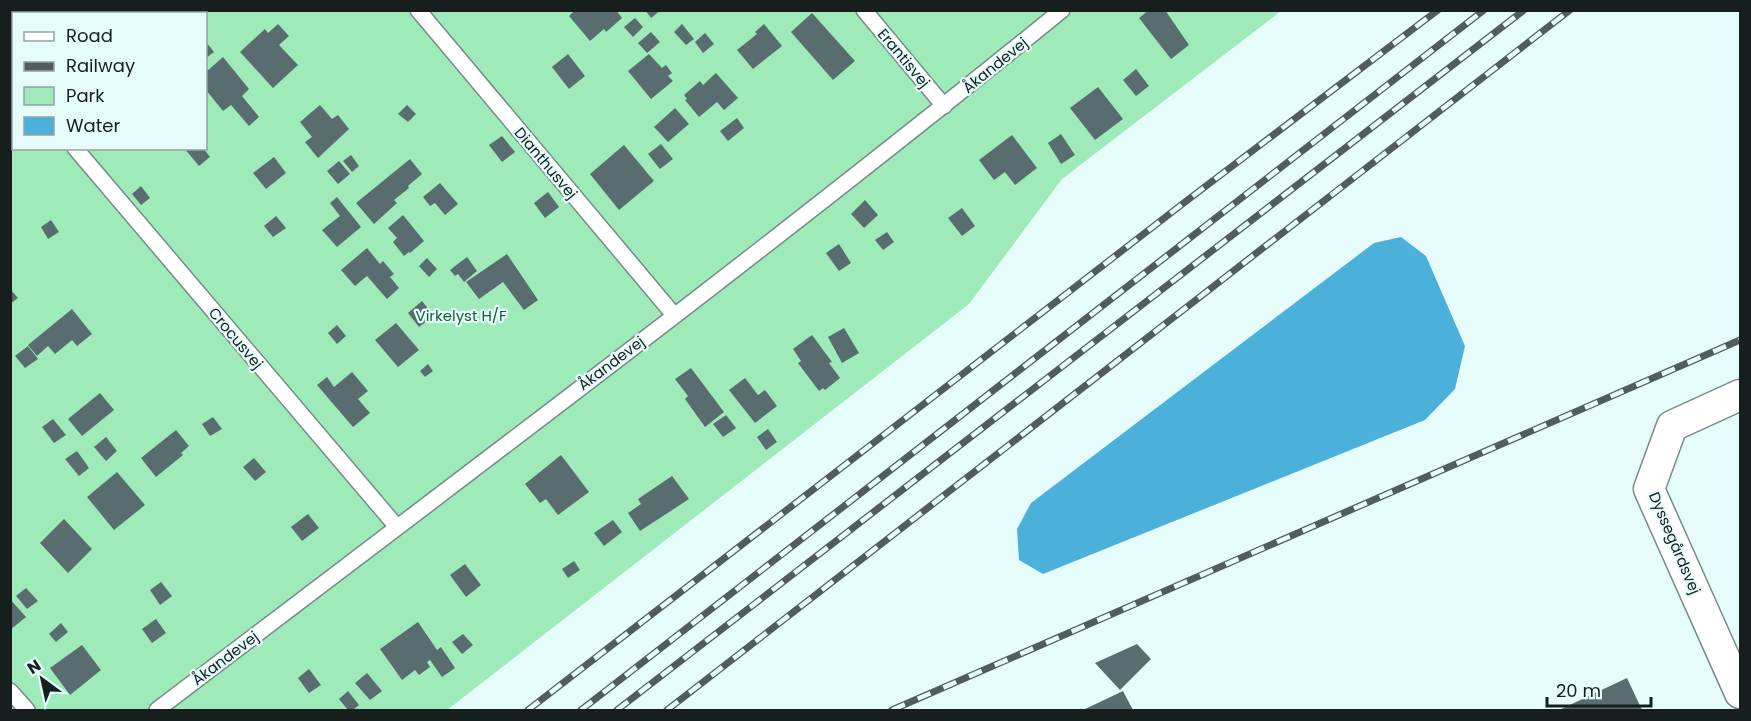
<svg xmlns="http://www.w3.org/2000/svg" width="1751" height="721" viewBox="0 0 1751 721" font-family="Poppins,sans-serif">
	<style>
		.green { fill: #9feab9; fill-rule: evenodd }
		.water { fill: #4bb1db }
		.building { fill: #596c6f }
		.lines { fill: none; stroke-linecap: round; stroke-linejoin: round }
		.service-casing { stroke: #768b8a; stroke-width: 18 }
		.minor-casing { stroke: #768b8a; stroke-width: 33 }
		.service { stroke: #fff; stroke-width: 15 }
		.minor { stroke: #fff; stroke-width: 30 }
		.rail-casing { stroke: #515d5d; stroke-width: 7 }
		.rail { stroke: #e5fcfa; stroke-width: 4.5; stroke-dasharray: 14; stroke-linecap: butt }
		.labels { text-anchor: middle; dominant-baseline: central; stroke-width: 4.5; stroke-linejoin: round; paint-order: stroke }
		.street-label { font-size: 15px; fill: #161e1e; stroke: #e5fcfa }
		.park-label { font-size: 15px; fill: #1c5937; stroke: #e5fcfa }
	</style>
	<rect width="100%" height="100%" fill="#e5fcfa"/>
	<path class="green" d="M10 11H1281L1062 179 969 304 447 710H11ZM14 14H206V148H14Z"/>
	<path class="water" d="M1401 237 1426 256 1465 346 1455 389 1425 420 1043 574 1019 560 1017 529 1031 503 1374 243Z"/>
	<g class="building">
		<path d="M575 10H616L622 18 606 32 604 29 590 41 569 16Z"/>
		<path d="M645 10H661L651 18Z"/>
		<path d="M1149 10H1165L1189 45 1171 59 1139 18Z"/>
		<path d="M812 13 855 61 833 80 791 32Z"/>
		<path d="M635 18 643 27 633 37 624 27Z"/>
		<path d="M278 24 289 36 279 45 298 65 273 88 240 52 265 29 268 33Z"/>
		<path d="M682 24 694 39 686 45 674 32Z"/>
		<path d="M764 24 782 46 753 69 737 50 757 34 755 32Z"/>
		<path d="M651 32 660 42 647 53 638 43Z"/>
		<path d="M705 33 714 44 703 53 695 42Z"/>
		<path d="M206 42 214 52 206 58Z"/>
		<path d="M568 54 585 76 569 89 552 67Z"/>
		<path d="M649 54 662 68 666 65 672 73 668 76 673 81 651 99 628 71Z"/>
		<path d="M223 57 249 89 242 96 259 117 249 126 231 105 223 111 206 90V72Z"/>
		<path d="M1136 69 1149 86 1136 96 1123 80Z"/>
		<path d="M716 73 738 98 724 110 717 102 699 117 685 100 687 99 684 95 700 81 703 85Z"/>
		<path d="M1098 87 1123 119 1095 140 1070 108Z"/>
		<path d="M320 105 332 119 338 115 349 129 318 158 305 142 312 137 300 122Z"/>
		<path d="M407 105 416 114 408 122 398 114Z"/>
		<path d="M675 108 689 124 668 142 654 127Z"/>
		<path d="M737 118 744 128 728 141 720 131Z"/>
		<path d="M1061 134 1075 155 1061 164 1048 143Z"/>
		<path d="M1012 135 1037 168 1015 185 1005 172 994 180 979 160Z"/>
		<path d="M502 136 515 152 502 162 489 145Z"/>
		<path d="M661 144 673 159 660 169 648 154Z"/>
		<path d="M624 145 654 181 619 210 590 174Z"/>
		<path d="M184 148H203L210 157 199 166Z"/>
		<path d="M351 155 359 166 352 172 343 161Z"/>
		<path d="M274 157 286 173 266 189 253 173Z"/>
		<path d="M410 159 422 174 408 186 409 188 394 200 397 203 374 224 356 203Z"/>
		<path d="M339 161 350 174 338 184 327 171Z"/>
		<path d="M440 183 458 204 445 215 435 203 430 206 423 197Z"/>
		<path d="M141 186 150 198 141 205 132 194Z"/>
		<path d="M548 192 559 207 545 218 534 203Z"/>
		<path d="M337 197 361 227 337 247 322 230 340 216 330 203Z"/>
		<path d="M865 200 878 215 864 228 851 214Z"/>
		<path d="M962 208 975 226 962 236 948 218Z"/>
		<path d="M403 215 424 241 410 253 409 252 404 256 393 242 397 238 388 228Z"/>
		<path d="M276 216 286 228 273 237 264 226Z"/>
		<path d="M51 220 59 232 48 239 41 227Z"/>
		<path d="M887 232 894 242 883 250 875 240Z"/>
		<path d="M839 244 851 263 839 271 826 253Z"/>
		<path d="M367 248 380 264 383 261 394 274 390 277 399 288 387 299 367 276 355 286 341 270Z"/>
		<path d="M507 254 538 300 524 310 503 282 479 299 466 282Z"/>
		<path d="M467 257 477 271 464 282 458 274 455 276 450 270Z"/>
		<path d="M427 258 437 269 429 277 419 266Z"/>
		<path d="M10 289 18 298 10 304Z"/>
		<path d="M422 301 434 316 419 327 408 313Z"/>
		<path d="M72 309 92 334 77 346 72 340 55 354 48 346 37 356 28 345Z"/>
		<path d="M396 323 419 350 398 367 375 340Z"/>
		<path d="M337 325 346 336 337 344 328 333Z"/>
		<path d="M844 328 859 353 842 363 828 337Z"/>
		<path d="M812 335 832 362 829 363 840 378 825 390 823 388 819 391 798 363 801 361 793 349Z"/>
		<path d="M28 346 38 359 25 368 15 356Z"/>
		<path d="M428 364 433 371 425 377 420 371Z"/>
		<path d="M691 368 724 412 705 427 685 399 688 396 675 379Z"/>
		<path d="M352 372 368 391 358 399 370 413 353 427 317 385 327 377 334 387Z"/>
		<path d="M745 378 758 395 765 390 777 406 755 423 729 390Z"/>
		<path d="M100 393 114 410 82 436 68 419Z"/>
		<path d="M726 415 736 428 723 437 713 424Z"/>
		<path d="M213 417 222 429 210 436 202 424Z"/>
		<path d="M53 419 66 435 54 443 42 427Z"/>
		<path d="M768 429 777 442 766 450 757 437Z"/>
		<path d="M176 430 189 446 181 453 183 455 156 477 141 458Z"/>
		<path d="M106 437 117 451 106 461 94 447Z"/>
		<path d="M77 451 89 468 79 476 65 459Z"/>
		<path d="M561 455 589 492 558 515 546 499 540 503 525 484Z"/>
		<path d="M254 458 266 472 255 481 243 467Z"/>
		<path d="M117 472 145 505 114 530 87 497Z"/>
		<path d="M672 476 689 499 640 531 628 513 641 504 638 499Z"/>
		<path d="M308 514 319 528 302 541 291 527Z"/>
		<path d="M64 519 92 549 68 573 40 543Z"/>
		<path d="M613 520 622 532 604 546 594 533Z"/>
		<path d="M574 561 580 570 568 578 562 569Z"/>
		<path d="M465 564 481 585 466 597 450 575Z"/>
		<path d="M161 582 172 596 160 605 150 590Z"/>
		<path d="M26 588 38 601 27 609 16 596Z"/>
		<path d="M10 599 26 617 10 630Z"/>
		<path d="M156 619 166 633 152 643 142 629Z"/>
		<path d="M418 622 437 650 441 647 455 668 442 677 430 660 427 662 430 667 419 675 415 670 402 680 380 649Z"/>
		<path d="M61 623 68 632 56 642 49 634Z"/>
		<path d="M463 634 473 645 462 654 452 642Z"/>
		<path d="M1137 644 1151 659 1120 690 1095 663Z"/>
		<path d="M82 645 101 670 70 695 50 668Z"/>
		<path d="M309 669 321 685 309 693 298 678Z"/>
		<path d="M367 673 382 691 370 700 355 683Z"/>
		<path d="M1627 678 1642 710H1559Z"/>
		<path d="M348 691 359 705 353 710H348L339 699Z"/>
		<path d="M1123 691 1133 710H1083Z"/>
	</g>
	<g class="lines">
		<g class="service-casing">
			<g id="service">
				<path d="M418 10 674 315"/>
				<path d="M864 10 944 106"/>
				<path d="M10 73 14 76"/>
				<path d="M75 148 397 527"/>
				<path d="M10 691 27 710"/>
				<path d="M157 710C460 479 766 251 1062 10"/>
			</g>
		</g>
		<g class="minor-casing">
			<path id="minor" d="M1740 395 1672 426 1649 489 1740 693"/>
		</g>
		<use href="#service" class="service"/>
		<use href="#minor" class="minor"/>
		<g class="rail-casing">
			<g id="rail">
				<path d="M528 710 1185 202 1438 10"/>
				<path d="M581 710 1484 10"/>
				<path d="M617 710 1524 10"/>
				<path d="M667 710 1570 10"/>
				<path d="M892 710 1740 340"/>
			</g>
		</g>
		<use href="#rail" class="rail"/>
	</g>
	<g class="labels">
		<g class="street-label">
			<text transform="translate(904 58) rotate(50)">Erantisvej</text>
			<text transform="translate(995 65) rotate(-39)">Åkandevej</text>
			<text transform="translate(546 163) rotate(50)">Dianthusvej</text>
			<text transform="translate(236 338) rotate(50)">Crocusvej</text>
			<text transform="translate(611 363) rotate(-37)">Åkandevej</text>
			<text transform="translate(1675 543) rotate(67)">Dyssegårdsvej</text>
			<text transform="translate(225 658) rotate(-37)">Åkandevej</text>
		</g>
		<g class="park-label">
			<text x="461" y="315">Virkelyst H/F</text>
		</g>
	</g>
	<rect width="1751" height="721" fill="none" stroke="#161e1e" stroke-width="24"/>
	<rect x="12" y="12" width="195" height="138" fill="#e5fcfa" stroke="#92a3a2" stroke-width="1.5"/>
	<rect x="24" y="32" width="30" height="9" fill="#ffffff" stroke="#92a3a2" stroke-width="1.5"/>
	<text x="66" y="42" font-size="18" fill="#161e1e">Road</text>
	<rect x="24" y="62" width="30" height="9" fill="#515d5d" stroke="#92a3a2" stroke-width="1.5"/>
	<text x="66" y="72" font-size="18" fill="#161e1e">Railway</text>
	<rect x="24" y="87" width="30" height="18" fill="#9feab9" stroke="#92a3a2" stroke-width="1.5"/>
	<text x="66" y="102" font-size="18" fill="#161e1e">Park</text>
	<rect x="24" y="117" width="30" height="18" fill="#4bb1db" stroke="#92a3a2" stroke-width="1.5"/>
	<text x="66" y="132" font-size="18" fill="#161e1e">Water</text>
	<g transform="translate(42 679) rotate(327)" stroke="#e5fcfa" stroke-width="4.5" paint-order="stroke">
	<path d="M0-4.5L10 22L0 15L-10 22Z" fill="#161e1e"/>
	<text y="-9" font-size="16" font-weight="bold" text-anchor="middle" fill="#161e1e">N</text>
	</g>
	<path d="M1547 697v9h104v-9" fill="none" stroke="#161e1e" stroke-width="3"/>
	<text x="1556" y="697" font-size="18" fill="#161e1e" stroke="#e5fcfa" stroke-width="4.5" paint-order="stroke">20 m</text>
</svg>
